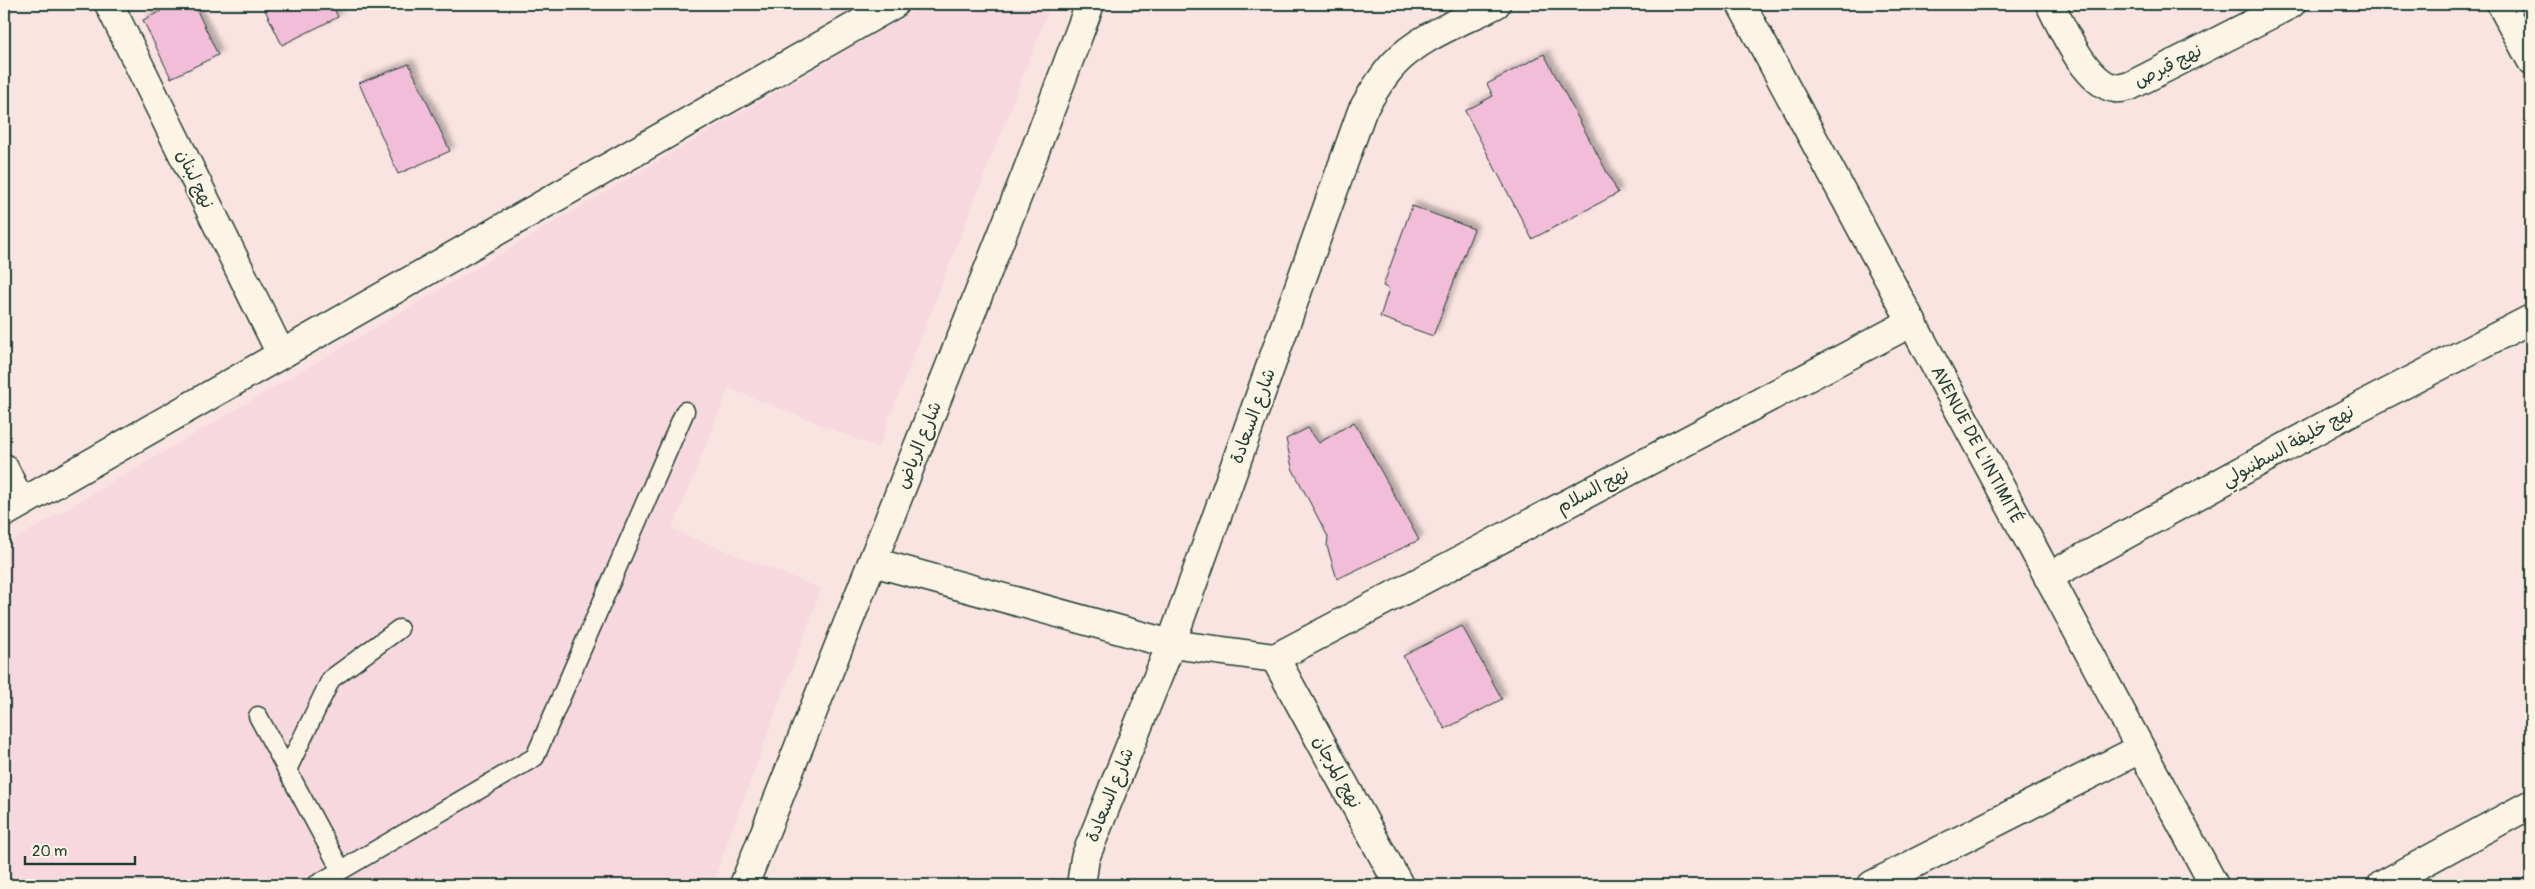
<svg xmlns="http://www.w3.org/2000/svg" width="2535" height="889" viewBox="0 0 2535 889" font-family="Pangolin,'Playpen Sans Arabic',sans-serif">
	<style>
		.built { fill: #f7d8de }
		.building { fill: #f1bdd8; stroke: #1f3d34; filter: url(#shadow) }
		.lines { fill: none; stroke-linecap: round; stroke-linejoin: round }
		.lane-casing { stroke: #1f3d34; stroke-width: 21 }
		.street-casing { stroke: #1f3d34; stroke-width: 31 }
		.secondary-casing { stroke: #1f3d34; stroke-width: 31 }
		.lane { stroke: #fcf5e5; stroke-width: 18 }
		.street { stroke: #fcf5e5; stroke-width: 28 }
		.secondary { stroke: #fcf5e5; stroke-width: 28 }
		.labels { text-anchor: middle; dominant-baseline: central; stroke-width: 4; stroke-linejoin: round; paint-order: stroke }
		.street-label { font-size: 18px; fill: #1f3d34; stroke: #fcf5e5 }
	</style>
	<defs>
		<filter id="shadow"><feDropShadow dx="4.5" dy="-4.5" stdDeviation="2.5" flood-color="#0004"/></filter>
	</defs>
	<rect width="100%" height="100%" fill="#f9e4e1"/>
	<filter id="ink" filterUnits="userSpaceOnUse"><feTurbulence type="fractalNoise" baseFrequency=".02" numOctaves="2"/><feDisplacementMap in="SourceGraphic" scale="10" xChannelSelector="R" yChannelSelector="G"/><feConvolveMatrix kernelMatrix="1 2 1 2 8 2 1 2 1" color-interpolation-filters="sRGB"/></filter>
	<g filter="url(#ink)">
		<path class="built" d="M925 4H1051L878 448 729 388 672 529 821 589 712 885H4V546Z"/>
		<g class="building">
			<path d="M157 4H194L218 55 171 78 143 20 161 11Z"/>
			<path d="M262 4H332L338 17 282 45Z"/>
			<path d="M1544 54 1618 193 1532 239 1465 111 1493 96 1487 84Z"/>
			<path d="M409 64 450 151 398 174 359 83Z"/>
			<path d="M1412 206 1474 229 1433 336 1380 317 1389 289 1383 286Z"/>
			<path d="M1354 422 1419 540 1337 579 1327 546 1328 537 1292 468 1286 439 1308 428 1319 443Z"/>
			<path d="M1462 626 1502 699 1445 729 1403 656Z"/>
		</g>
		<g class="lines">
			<g class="lane-casing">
				<g id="lane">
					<path d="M258 716 341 870"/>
					<path d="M287 770 331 679 399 629"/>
					<path d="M316 885 535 757 685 411"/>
				</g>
			</g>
			<g class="street-casing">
				<g id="street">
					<path d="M109 4 281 354"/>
					<path d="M1741 4 2214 885"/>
					<path d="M2050 4C2062 27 2086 84 2115 88 2120 89 2126 87 2130 86L2291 4"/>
					<path d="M2501 4 2531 60"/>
					<path d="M4 468 21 503"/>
					<path d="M4 513 894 4"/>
					<path d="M873 562 1171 644 1275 658"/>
					<path d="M2048 577 2348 413 2531 319"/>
					<path d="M1275 658 1912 322"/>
					<path d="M1275 658 1399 885"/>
					<path d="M1081 885 1085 858 1171 644 1362 111C1371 95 1381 78 1394 64 1420 36 1463 21 1496 4"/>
					<path d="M1872 885 2140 749"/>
					<path d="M2382 885 2531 804"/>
				</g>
			</g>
			<g class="secondary-casing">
				<path id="secondary" d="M744 885 1025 177 1090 4"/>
			</g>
			<use href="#lane" class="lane"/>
			<use href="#street" class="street"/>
			<use href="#secondary" class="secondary"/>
		</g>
	</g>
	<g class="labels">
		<g class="street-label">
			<text transform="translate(2168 66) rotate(-27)">نهج قبرص</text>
			<text transform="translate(195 179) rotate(64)">نهج لبنان</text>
			<text transform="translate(1253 416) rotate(-70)">شارع السعادة</text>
			<text transform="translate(919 445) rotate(-68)">شارع الرياض</text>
			<text transform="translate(1977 445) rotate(62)">AVENUE DE L'INTIMITÉ</text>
			<text transform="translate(2288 446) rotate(-29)">نهج خليفة السطنبولي</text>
			<text transform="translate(1593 490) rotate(-28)">نهج السلام</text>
			<text transform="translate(1337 772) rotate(61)">نهج المرجان</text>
			<text transform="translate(1110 795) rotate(-68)">شارع السعادة</text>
		</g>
	</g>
	<rect width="2535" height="889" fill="none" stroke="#fcf5e5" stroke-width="20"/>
	<rect x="10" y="10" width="2515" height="869" fill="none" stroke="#1f3d34" stroke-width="2" filter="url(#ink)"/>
	<path d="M25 856v8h110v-8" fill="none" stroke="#1f3d34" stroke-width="2.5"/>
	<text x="32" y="856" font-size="15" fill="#1f3d34" stroke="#fcf5e5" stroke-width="4" paint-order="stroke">20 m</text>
</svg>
